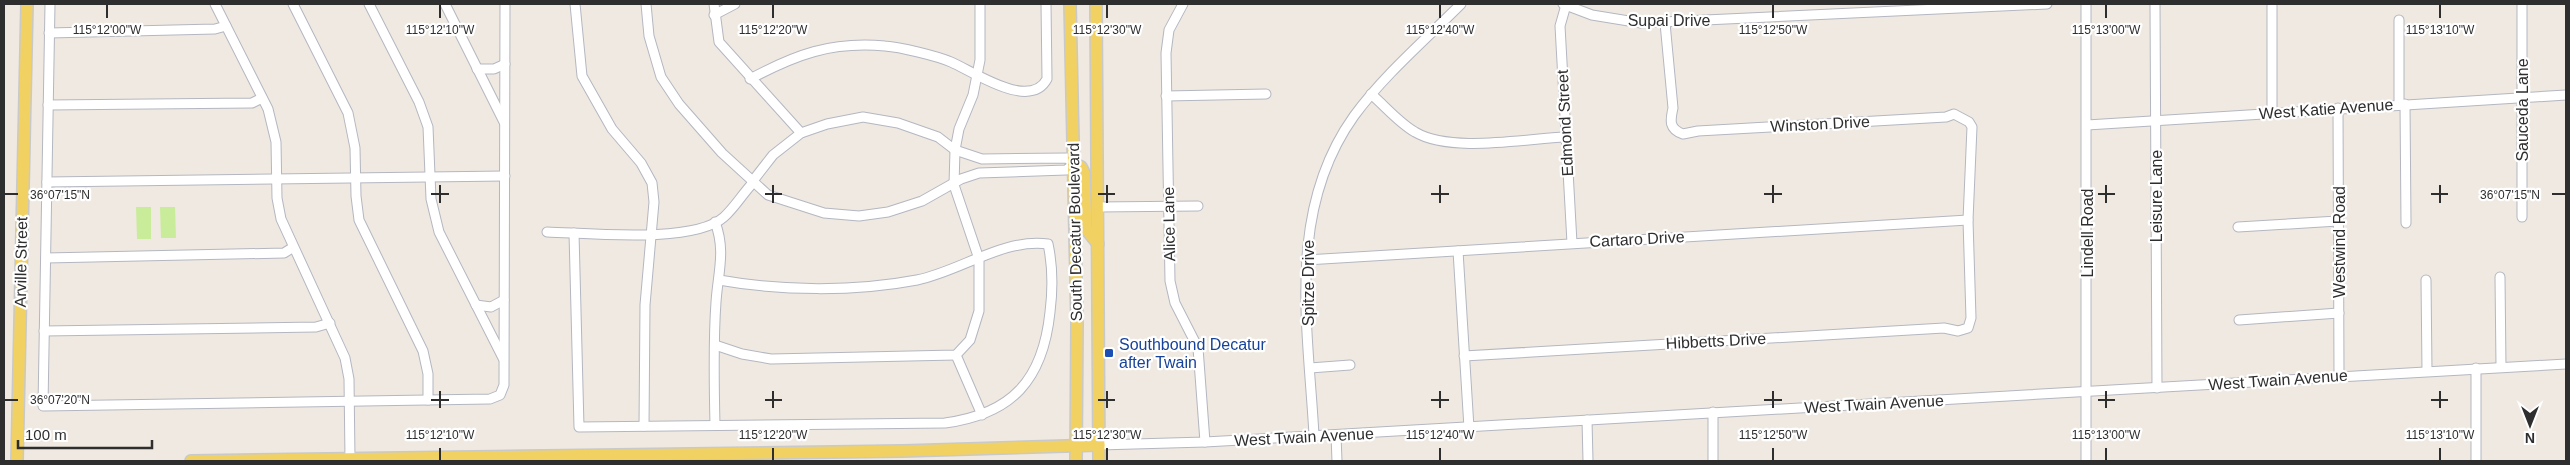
<svg xmlns="http://www.w3.org/2000/svg" width="2570" height="465" viewBox="0 0 2570 465" font-family="Helvetica,sans-serif">
	<style>
		.pitch { fill: #c9ec9a }
		.lines { fill: none; stroke-linecap: round; stroke-linejoin: round }
		.minor-casing { stroke: #b4b7c1; stroke-width: 11 }
		.major-casing { stroke: #c9c9c9; stroke-width: 14 }
		.minor { stroke: #fff; stroke-width: 9 }
		.major { stroke: #f2d163; stroke-width: 11 }
		.ticks { fill: none; stroke: #2e2e2e; stroke-width: 2 }
		.transit-dot { fill: #1a4fb4; stroke: #fff; stroke-width: 2 }
		.labels { text-anchor: middle; dominant-baseline: central; stroke-width: 4.5; stroke-linejoin: round; paint-order: stroke }
		.street-label { font-size: 16px; fill: #2e2e2e; stroke: #fff }
		.transit-label { font-size: 16px; fill: #164399; stroke: #fff; text-anchor: start }
		.ticks-label { font-size: 12px; text-anchor: middle; fill: #2e2e2e; stroke: #fff; stroke-width: 4.5; stroke-linejoin: round; paint-order: stroke }
	</style>
	<rect width="100%" height="100%" fill="#efe9e1"/>
	<g class="pitch">
		<path d="M136 207H151V239H137Z"/>
		<path d="M160 207H175L176 238H161Z"/>
	</g>
	<g class="lines">
		<g class="minor-casing">
			<g id="minor">
				<path d="M50 4 43 406 490 399 500 395 504 385 505 4"/>
				<path d="M215 4 268 109 276 142 277 198 281 219 345 358 349 379 350 459"/>
				<path d="M293 4 348 113 355 148 356 196 359 220 423 351 428 374V400"/>
				<path d="M369 4 419 102 428 127 431 199 439 232 503 358"/>
				<path d="M445 4 504 122"/>
				<path d="M575 4 582 76 612 129 641 163 652 183 654 202 645 305 644 426"/>
				<path d="M714 4 719 42 801 133"/>
				<path d="M1183 4 1169 30 1166 53 1170 281 1175 303 1198 348 1205 442"/>
				<path d="M1563 4 1592 15 1641 23 2047 4"/>
				<path d="M2086 4V461"/>
				<path d="M2155 4 2157 388"/>
				<path d="M2272 4V112"/>
				<path d="M2522 4V217"/>
				<path d="M1566 5 1560 26 1572 243"/>
				<path d="M714 15 735 4"/>
				<path d="M49 33 215 29 226 26"/>
				<path d="M477 69H494L505 64"/>
				<path d="M750 79C795 55 831 41 885 46 900 47 937 56 951 62 974 72 1030 111 1047 79L1046 4"/>
				<path d="M1371 94C1385 106 1399 123 1415 132 1450 153 1524 139 1565 137"/>
				<path d="M1166 96 1266 94"/>
				<path d="M2405 104 2406 223"/>
				<path d="M48 105 252 103 262 98"/>
				<path d="M2399 105V20"/>
				<path d="M2338 108 2339 376"/>
				<path d="M2087 125 2566 95"/>
				<path d="M47 182 505 176"/>
				<path d="M1098 207 1198 206"/>
				<path d="M715 222C726 251 718 272 716 302 713 343 714 384 715 425"/>
				<path d="M2238 227 2338 221"/>
				<path d="M547 232C588 233 694 244 724 217 734 208 742 195 751 185L752 182 773 155 801 133 827 124 863 117 898 123 938 137 955 150 982 159 1067 158 1074 164 1066 170 979 173 961 179 922 201 888 212 859 216 824 213 768 195 722 153 679 104 661 77 649 36 646 4"/>
				<path d="M574 233 579 427 945 423C1012 414 1043 380 1050 312 1053 288 1053 267 1048 244 1003 238 961 271 917 280 854 292 781 291 719 280"/>
				<path d="M1458 251 1469 428"/>
				<path d="M46 258 284 253 292 248"/>
				<path d="M1306 260 1968 220"/>
				<path d="M2500 277 2501 367"/>
				<path d="M2426 280 2427 371"/>
				<path d="M476 305 491 307 504 300"/>
				<path d="M2239 320 2339 313"/>
				<path d="M44 331 316 327 330 323"/>
				<path d="M715 345 742 354 771 359 956 355 970 340 979 311V259L954 185 955 150 959 129 973 95 980 60V4"/>
				<path d="M956 355 982 415"/>
				<path d="M1464 356 1944 328 1958 331 1968 328 1971 318 1968 220 1972 127 1969 122 1954 114 1946 117 1698 131 1683 134C1669 129 1670 121 1673 108L1665 23"/>
				<path d="M1310 368 1350 365"/>
				<path d="M2476 368V461"/>
				<path d="M1587 420 1588 461"/>
				<path d="M1314 435C1308 326 1286 211 1354 116 1384 75 1425 40 1461 4"/>
				<path d="M1336 435 1337 461"/>
				<path d="M1099 445 1205 442 2566 364"/>
				<path d="M1713 461V412"/>
			</g>
		</g>
		<g class="major-casing">
			<g id="major">
				<path d="M1070 4 1077 324 1076 461"/>
				<path d="M1096 4 1099 461"/>
				<path d="M1074 164 1081 167 1084 173 1086 229 1098 244"/>
				<path d="M17 461 27 4"/>
				<path d="M191 461 903 451 1099 445"/>
			</g>
		</g>
		<use href="#minor" class="minor"/>
		<use href="#major" class="major"/>
	</g>
	<path class="ticks" d="M107 5V18M440 5V18M773 5V18M1107 5V18M1440 5V18M1773 5V18M2106 5V18M2440 5V18M440 185V203M773 185V203M1107 185V203M1440 185V203M1773 185V203M2106 185V203M2440 185V203M5 194H18M431 194H449M765 194H782M1098 194H1115M1431 194H1449M1764 194H1782M2098 194H2115M2431 194H2448M2552 194H2565M440 391V408M773 391V408M1107 391V408M1440 391V408M1773 391V408M2106 391V408M2440 391V408M5 400H18M431 400H449M765 400H782M1098 400H1115M1431 400H1449M1764 400H1782M2098 400H2115M2431 400H2448M440 448V460M773 448V460M1107 448V460M1440 448V460M1773 448V460M2106 448V460M2440 448V460"/>
	<rect class="transit-dot" x="1104" y="348" width="10" height="10" rx="2.5"/>
	<g class="labels">
		<g class="street-label">
			<text x="1669" y="20">Supai Drive</text>
			<text transform="translate(2326 109) rotate(-4)">West Katie Avenue</text>
			<text transform="translate(2522 110) rotate(-90)">Sauceda Lane</text>
			<text transform="translate(1565 123) rotate(-93)">Edmond Street</text>
			<text transform="translate(1820 124) rotate(-3)">Winston Drive</text>
			<text transform="translate(2156 196) rotate(-90)">Leisure Lane</text>
			<text transform="translate(1169 224) rotate(-91)">Alice Lane</text>
			<text transform="translate(1075 232) rotate(-91)">South Decatur Boulevard</text>
			<text transform="translate(2087 233) rotate(-90)">Lindell Road</text>
			<text transform="translate(1637 239) rotate(-3)">Cartaro Drive</text>
			<text transform="translate(2339 242) rotate(-90)">Westwind Road</text>
			<text transform="translate(21 262) rotate(-89)">Arville Street</text>
			<text transform="translate(1308 283) rotate(-90)">Spitze Drive</text>
			<text transform="translate(1716 341) rotate(-3)">Hibbetts Drive</text>
			<text transform="translate(2278 380) rotate(-4)">West Twain Avenue</text>
			<text transform="translate(1874 404) rotate(-3)">West Twain Avenue</text>
			<text transform="translate(1304 437) rotate(-3)">West Twain Avenue</text>
		</g>
		<g class="transit-label">
			<text x="1119" y="344">Southbound Decatur<tspan x="1119" dy="18">after Twain</tspan></text>
		</g>
	</g>
	<g class="ticks-label">
		<text x="107" y="34">115°12'00"W</text>
		<text x="440" y="34">115°12'10"W</text>
		<text x="773" y="34">115°12'20"W</text>
		<text x="1107" y="34">115°12'30"W</text>
		<text x="1440" y="34">115°12'40"W</text>
		<text x="1773" y="34">115°12'50"W</text>
		<text x="2106" y="34">115°13'00"W</text>
		<text x="2440" y="34">115°13'10"W</text>
		<text x="2510" y="199">36°07'15"N</text>
		<text x="60" y="199">36°07'15"N</text>
		<text x="60" y="404">36°07'20"N</text>
		<text x="440" y="439">115°12'10"W</text>
		<text x="773" y="439">115°12'20"W</text>
		<text x="1107" y="439">115°12'30"W</text>
		<text x="1440" y="439">115°12'40"W</text>
		<text x="1773" y="439">115°12'50"W</text>
		<text x="2106" y="439">115°13'00"W</text>
		<text x="2440" y="439">115°13'10"W</text>
	</g>
	<rect width="2570" height="465" fill="none" stroke="#2e2e2e" stroke-width="10"/>
	<g transform="translate(2530 425) rotate(180)" stroke="#ffffff" stroke-width="4" paint-order="stroke">
	<path d="M0-4L9 19L0 12L-9 19Z" fill="#2e2e2e"/>
	<text y="-8" font-size="14" font-weight="bold" text-anchor="middle" fill="#2e2e2e">N</text>
	</g>
	<path d="M18 440v8h134v-8" fill="none" stroke="#2e2e2e" stroke-width="2.5"/>
	<text x="25" y="440" font-size="15" fill="#2e2e2e" stroke="#ffffff" stroke-width="4" paint-order="stroke">100 m</text>
</svg>
